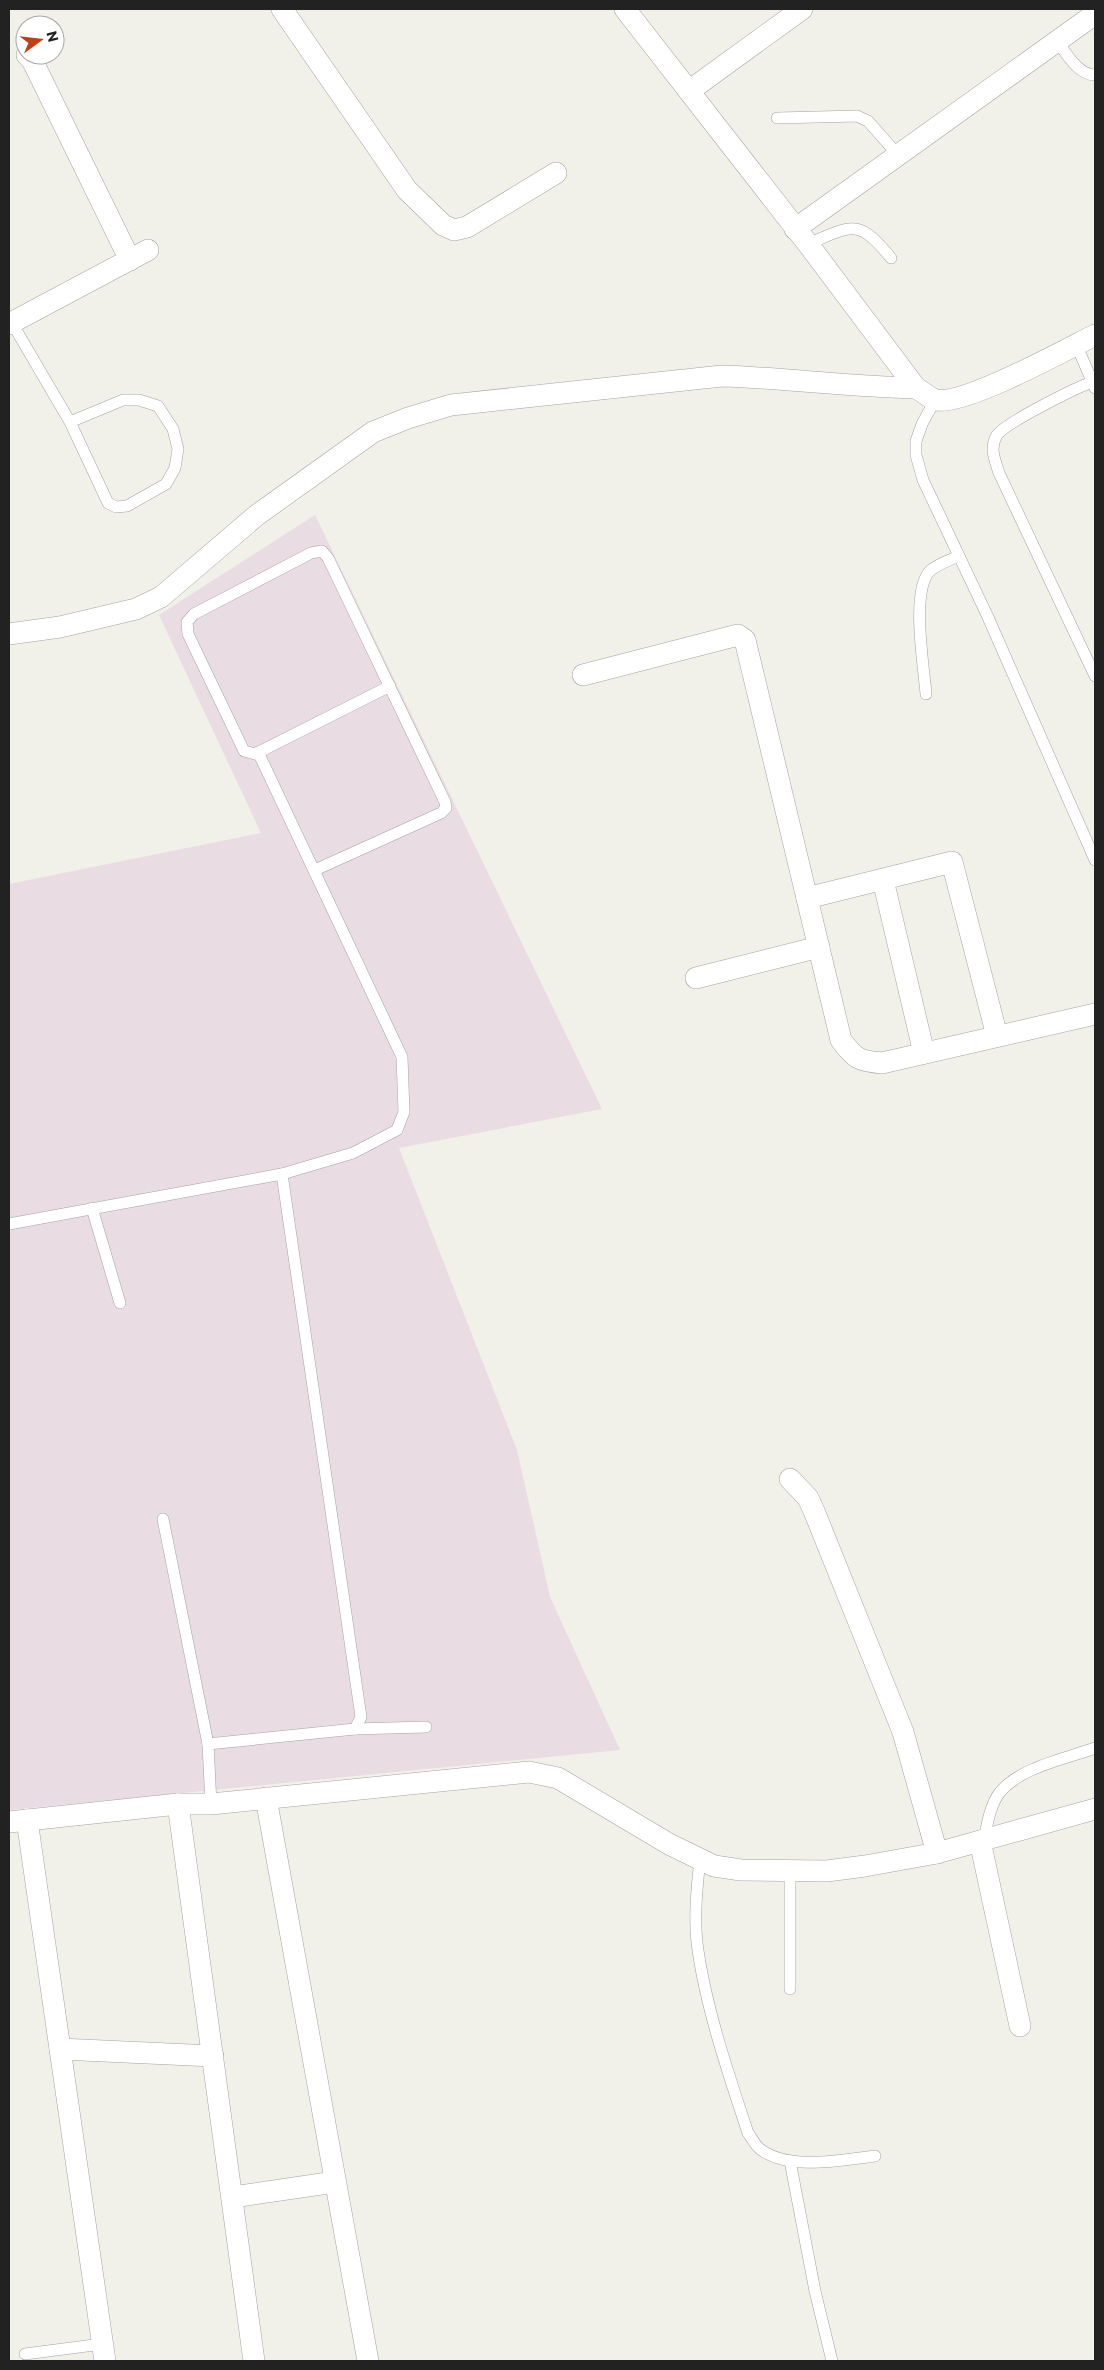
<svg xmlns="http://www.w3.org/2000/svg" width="1104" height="2370" viewBox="0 0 1104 2370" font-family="Commissioner,sans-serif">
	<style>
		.industrial { fill: #e9dce3 }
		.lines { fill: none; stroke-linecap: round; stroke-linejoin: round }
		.lane-casing { stroke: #a3a3a3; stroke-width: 12 }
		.street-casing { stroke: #a3a3a3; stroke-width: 22 }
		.lane { stroke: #fff; stroke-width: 11 }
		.street { stroke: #fff; stroke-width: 21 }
	</style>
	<rect width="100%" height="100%" fill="#f1f0e9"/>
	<path class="industrial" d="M315 515 602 1109 399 1148 517 1450 550 1597 620 1750 9 1810V884L261 833 159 615Z"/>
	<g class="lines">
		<g class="lane-casing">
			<g id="lane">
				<path d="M1057 41C1067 54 1078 75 1095 75"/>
				<path d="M777 118 857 116 868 121 898 155"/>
				<path d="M808 244C853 225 858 218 891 258"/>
				<path d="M12 323 70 422 108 503 116 507 127 506 166 484 175 468 178 449 173 429 158 406 139 400H123L70 422"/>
				<path d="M1076 344 1095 388"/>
				<path d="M1095 381C1079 386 1005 423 997 435 989 448 995 460 999 473L1095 676"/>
				<path d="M935 400 922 424 916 441V455L923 480 987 615 1095 860"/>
				<path d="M926 694C924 667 910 588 931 570 938 564 950 560 959 556"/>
				<path d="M315 870 441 813 446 808 445 802 328 558 322 551 311 553 194 614 187 622 188 634 244 751 255 754 390 686"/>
				<path d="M92 1208 120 1303"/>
				<path d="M9 1224 282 1174 353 1153 397 1130 404 1112 402 1057 258 752"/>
				<path d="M163 1519 208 1744"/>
				<path d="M355 1729 426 1727"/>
				<path d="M211 1804 208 1744 355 1729 361 1717 282 1174"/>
				<path d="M984 1840C987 1825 990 1805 1000 1792 1021 1767 1065 1759 1095 1748"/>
				<path d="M700 1859C697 1887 694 1915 697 1943 705 2005 728 2073 748 2133 752 2138 755 2145 760 2149 788 2171 842 2160 875 2156"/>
				<path d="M790 1989V1870"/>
				<path d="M790 2161 815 2291 832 2361"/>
				<path d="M25 2354 102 2344"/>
			</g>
		</g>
		<g class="street-casing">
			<g id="street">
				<path d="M282 9 407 190 443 225 454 230 467 227 556 173"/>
				<path d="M625 9 808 244 916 388C922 391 929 398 936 400 964 406 1065 350 1095 335"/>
				<path d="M27 55 32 60 130 260"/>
				<path d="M689 91 802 9"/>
				<path d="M795 229 1095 14"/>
				<path d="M9 324 148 250"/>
				<path d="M9 634 60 627 136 609 161 597 257 515 373 432 408 418 451 405 722 376C787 378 851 387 916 388"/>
				<path d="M583 675 738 635 745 640 841 1040C855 1059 859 1061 882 1063L1095 1014"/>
				<path d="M883 880 924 1053"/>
				<path d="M807 898 952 862 997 1036"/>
				<path d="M696 978 819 947"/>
				<path d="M790 1479 808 1498 814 1511 903 1732 937 1853"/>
				<path d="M266 1798 368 2361"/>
				<path d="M178 1804 254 2361"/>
				<path d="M27 1820 105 2361"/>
				<path d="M9 1822 178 1804H211L529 1772 558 1778 669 1844 714 1866 741 1870 827 1871 865 1866 937 1853 1095 1809"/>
				<path d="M980 1841 1020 2026"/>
				<path d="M60 2049 213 2056"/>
				<path d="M233 2197 335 2182"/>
			</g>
		</g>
		<use href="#lane" class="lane"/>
		<use href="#street" class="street"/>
	</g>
	<rect width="1104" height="2370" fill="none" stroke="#222222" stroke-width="20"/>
	<g transform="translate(40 40) rotate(75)"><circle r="24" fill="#ffffff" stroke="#a7a7a7"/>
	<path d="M0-4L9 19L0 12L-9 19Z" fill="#be4116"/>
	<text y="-8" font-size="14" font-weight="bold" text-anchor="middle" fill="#222222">N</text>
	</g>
</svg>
